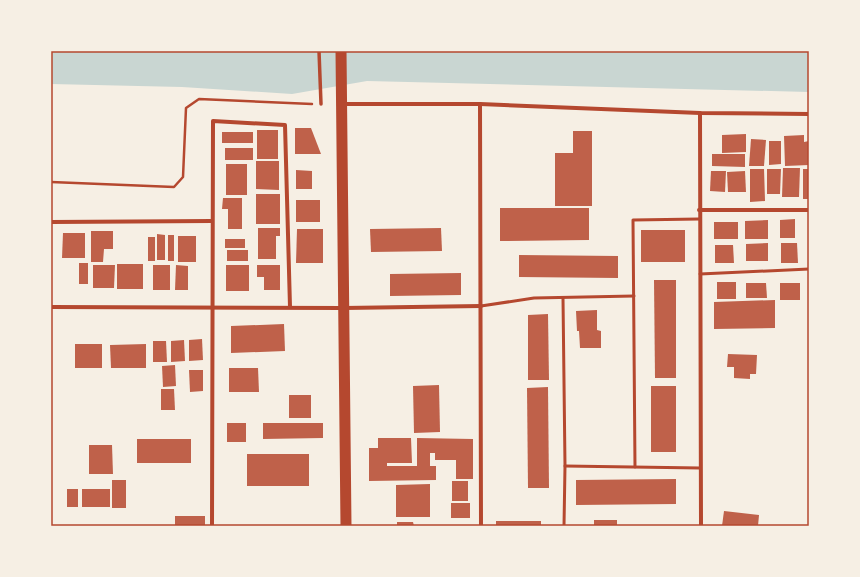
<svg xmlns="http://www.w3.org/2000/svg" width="860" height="577" viewBox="0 0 860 577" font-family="Roboto,sans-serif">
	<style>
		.water { fill: #c9d6d2 }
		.building { fill: #bf614a }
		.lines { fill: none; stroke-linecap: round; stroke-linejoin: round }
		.path { stroke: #b5482f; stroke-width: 2.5 }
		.service { stroke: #b5482f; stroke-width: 3 }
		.pedestrian { stroke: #b5482f; stroke-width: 3.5 }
		.minor { stroke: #b5482f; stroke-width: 4 }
		.trunk { stroke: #b5482f; stroke-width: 11 }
		.neatline { fill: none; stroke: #b5482f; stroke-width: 1.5 }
	</style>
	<rect width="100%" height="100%" fill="#f6efe4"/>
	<path class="water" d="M51 51H809V92L367 81 292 94 182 87 51 84Z"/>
	<g class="building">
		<path d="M295 128H311L321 154H295Z"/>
		<rect x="257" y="130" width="21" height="29"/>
		<path d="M573 131H592V206H555V153H573Z"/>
		<rect x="222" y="132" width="31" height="11"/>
		<path d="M746 134V152L722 153V135Z"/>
		<path d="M804 135V142L809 141V165L785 166 784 136Z"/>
		<path d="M751 139 766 140 764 166H749Z"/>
		<path d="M769 141H781V164L769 165Z"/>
		<rect x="225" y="148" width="28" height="12"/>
		<path d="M712 154H745V167L712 166Z"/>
		<path d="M256 161H279V190L256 189Z"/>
		<rect x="226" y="164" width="21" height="31"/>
		<path d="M783 168H800L799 197H782Z"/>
		<path d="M750 169H764L765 201 750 202Z"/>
		<path d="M767 169H781L780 194H767Z"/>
		<rect x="803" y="169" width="6" height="30"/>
		<path d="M296 170 312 171V189H296Z"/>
		<path d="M711 171H726L725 192 710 191Z"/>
		<path d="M745 171 746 192H728L727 172Z"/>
		<rect x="256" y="194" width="24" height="30"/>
		<path d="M223 198H242V229H228V209H222Z"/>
		<rect x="296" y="200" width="24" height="22"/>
		<path d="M500 208H589V240L500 241Z"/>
		<path d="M795 219V238H780V220Z"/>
		<path d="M768 220V239H745V221Z"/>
		<rect x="714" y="222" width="24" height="17"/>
		<path d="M258 228H280V236H276V259H258Z"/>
		<path d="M441 228 442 251 371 252 370 229Z"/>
		<path d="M297 229H323V263H296Z"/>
		<rect x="641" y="230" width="44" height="32"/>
		<path d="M91 231H113V249H104L103 262H91Z"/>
		<path d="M63 233H85V258H62Z"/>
		<path d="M157 234 165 235V260H157Z"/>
		<rect x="168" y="235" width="6" height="26"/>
		<rect x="178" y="236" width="18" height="26"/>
		<rect x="148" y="237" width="7" height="24"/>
		<rect x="225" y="239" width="20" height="9"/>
		<path d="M768 243V261H746V244Z"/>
		<path d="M781 243H797L798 263H781Z"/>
		<path d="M715 245H733L734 263H715Z"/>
		<rect x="227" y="250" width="21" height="11"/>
		<path d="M519 255 618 256V278L519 277Z"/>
		<rect x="79" y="263" width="9" height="21"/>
		<rect x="117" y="264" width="26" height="25"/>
		<path d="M93 265H115L114 288H93Z"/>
		<rect x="153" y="265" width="17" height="25"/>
		<path d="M176 265 188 266V290H175Z"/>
		<rect x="226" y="265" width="23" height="26"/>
		<path d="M257 265H280V290H264V277H257Z"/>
		<path d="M461 273V295L390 296V274Z"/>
		<path d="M654 280H676V378H655Z"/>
		<rect x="717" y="282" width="19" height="17"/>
		<path d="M746 283H766L767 298H746Z"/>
		<rect x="780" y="283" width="20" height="17"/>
		<path d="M775 300V328L714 329V302Z"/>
		<path d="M597 310V330L601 331V348H580L579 331H577L576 311Z"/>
		<path d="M548 314 549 380H528V315Z"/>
		<path d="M284 324 285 351 231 353V326Z"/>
		<path d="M202 339 203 360 189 361V340Z"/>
		<path d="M184 340 185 361 171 362V341Z"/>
		<path d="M153 341H166L167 362H153Z"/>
		<rect x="75" y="344" width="27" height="24"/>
		<path d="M146 344V368H111L110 345Z"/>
		<path d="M728 354 757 355 756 374H750V379L734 378V367H727Z"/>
		<path d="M175 365 176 386 163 387 162 366Z"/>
		<path d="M229 368H258L259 392H229Z"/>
		<path d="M189 370H203V391L190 392Z"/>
		<path d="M439 385 440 432 414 433 413 386Z"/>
		<rect x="651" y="386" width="25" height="66"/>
		<path d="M548 387 549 488H528L527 388Z"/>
		<path d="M161 389H174L175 410H161Z"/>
		<rect x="289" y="395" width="22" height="23"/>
		<rect x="227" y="423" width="19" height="19"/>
		<path d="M263 423H323V438L263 439Z"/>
		<path d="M378 438H411L412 463H387V466H417V438L473 439V479H456V460H435V453H430V466H436V480L369 481V448H378Z"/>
		<rect x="137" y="439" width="54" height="24"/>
		<path d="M89 445H112L113 474H89Z"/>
		<rect x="247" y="454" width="62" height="32"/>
		<path d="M676 479V504L576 505V480Z"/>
		<rect x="112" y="480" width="14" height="28"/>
		<rect x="452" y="481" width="16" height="20"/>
		<path d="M430 484V517H396V485Z"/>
		<rect x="67" y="489" width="11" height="18"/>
		<rect x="82" y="489" width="28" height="18"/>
		<rect x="451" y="503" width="19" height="15"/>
		<path d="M724 511 759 515 758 526H722Z"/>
		<rect x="175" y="516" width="30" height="10"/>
		<rect x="594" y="520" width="23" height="6"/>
		<rect x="496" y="521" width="45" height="5"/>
		<path d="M397 522H413L414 526H397Z"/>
	</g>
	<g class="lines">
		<path class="path" d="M51 182 174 187 183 177 186 108 199 99 312 104"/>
		<g class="service">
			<path d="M700 274 809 269"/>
			<path d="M563 298 565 466 564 526"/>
			<path d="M481 306 534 298 634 296"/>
			<path d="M565 466 700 468"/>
			<path d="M635 467 633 220 699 219"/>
		</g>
		<path class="pedestrian" d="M319 51 321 104"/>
		<g class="minor">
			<path d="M342 104H480L700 113 809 114"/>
			<path d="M480 104 481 526"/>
			<path d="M700 113 701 526"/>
			<path d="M699 210H809"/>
			<path d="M51 222 212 221"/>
			<path d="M51 307 344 308 481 306"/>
			<path d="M212 526 213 121 285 125 290 307"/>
		</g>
		<path class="trunk" d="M341 51 346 526"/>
	</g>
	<rect width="860" height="577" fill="none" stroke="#f6efe4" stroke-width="104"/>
	<rect x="52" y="52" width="756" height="473" class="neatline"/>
</svg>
